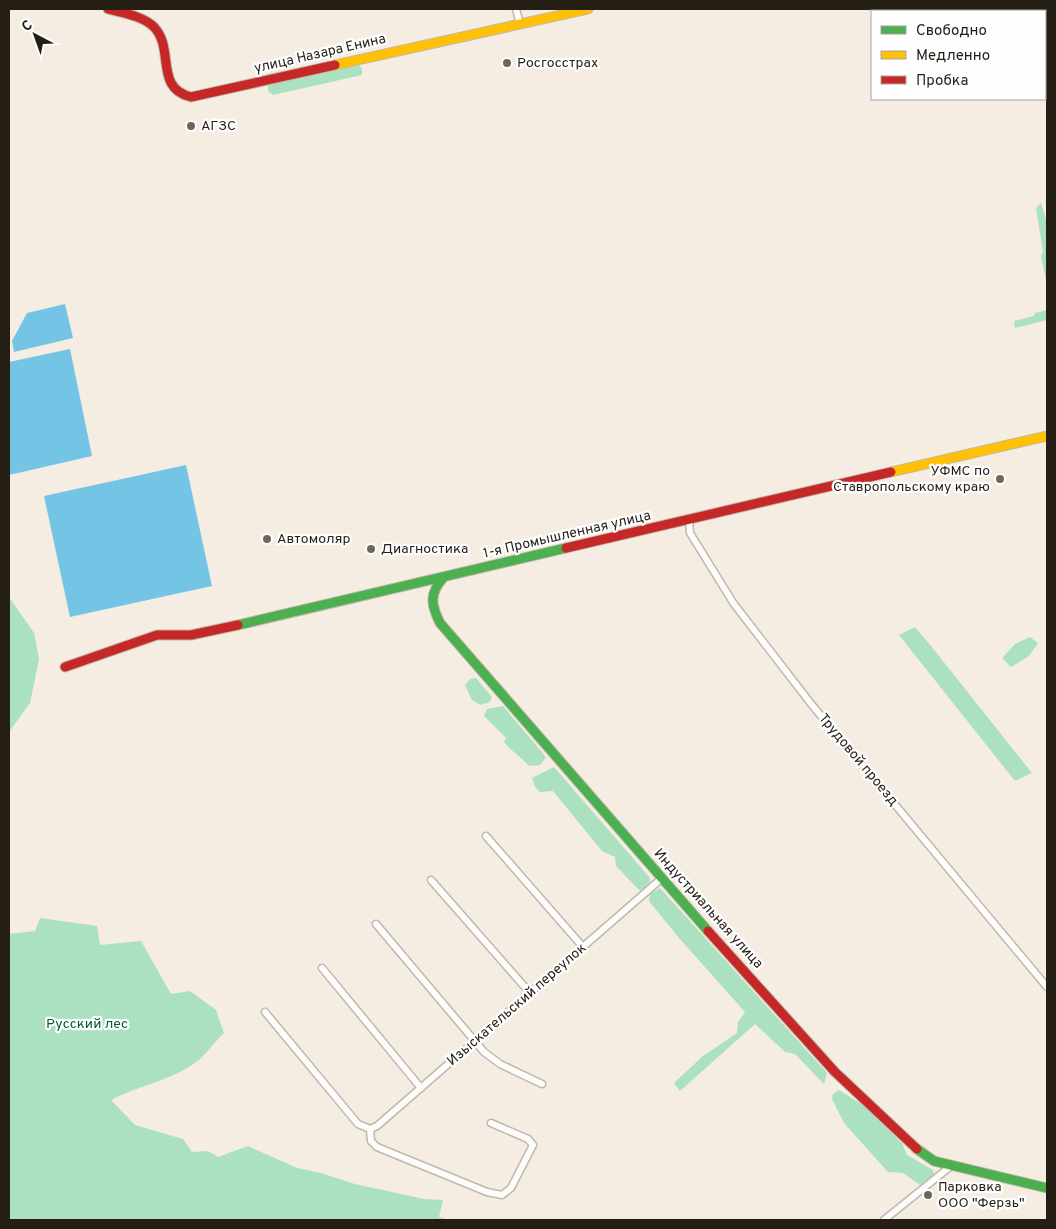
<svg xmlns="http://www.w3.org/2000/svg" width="1056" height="1229" viewBox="0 0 1056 1229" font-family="Overpass,sans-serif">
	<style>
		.green { fill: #abe1be }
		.water { fill: #74c4e6 }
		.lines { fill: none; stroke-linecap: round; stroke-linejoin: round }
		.street-casing { stroke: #bfb8ae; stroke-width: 9 }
		.fast-casing { stroke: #bfb8ae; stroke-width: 11 }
		.slow-casing { stroke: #bfb8ae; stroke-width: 11 }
		.jam-casing { stroke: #bfb8ae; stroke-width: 11 }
		.street { stroke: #fefcfb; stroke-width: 6 }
		.fast { stroke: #4caf50; stroke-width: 9 }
		.slow { stroke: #ffc107; stroke-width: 9 }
		.jam { stroke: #c62828; stroke-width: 9 }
		.poi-dot { fill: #6e665d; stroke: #fefefe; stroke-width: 2 }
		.labels { text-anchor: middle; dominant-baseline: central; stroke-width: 4.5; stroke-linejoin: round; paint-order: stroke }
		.street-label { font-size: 14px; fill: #251e15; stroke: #fefefe }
		.poi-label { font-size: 14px; fill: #251e15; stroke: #fefefe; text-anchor: start }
		.park-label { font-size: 14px; fill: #015b38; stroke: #fefefe }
	</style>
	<rect width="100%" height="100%" fill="#f5ede2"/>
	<g class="green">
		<path d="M359 65 362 69V75L273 95 268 91V85Z"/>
		<path d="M1041 203 1047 223V285L1041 256 1043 252 1036 208Z"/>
		<path d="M1047 310V320L1015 328 1014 321 1034 316 1035 313Z"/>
		<path d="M9 597 34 633 39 659 30 703 9 732Z"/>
		<path d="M915 627 931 646 1032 773 1015 781 899 635Z"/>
		<path d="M1030 637 1038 643 1029 656 1011 667 1002 658 1015 644Z"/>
		<path d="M476 678 492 697 490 702 480 705 472 700 465 685 470 679Z"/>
		<path d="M503 706 546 757 540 765 529 766C521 757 511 751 504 742L506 738 484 716 487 709Z"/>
		<path d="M554 767 650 878V882L640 891 616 866 615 857 602 851 553 791 540 792 535 787 532 778Z"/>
		<path d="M660 888 827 1073 824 1084 795 1054 785 1052 755 1024 680 1091 674 1083 703 1056 737 1033 738 1022 745 1012 679 938 649 901 650 894Z"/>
		<path d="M40 918 97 926 100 945 141 941 171 994 190 991 216 1010 224 1033C216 1041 208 1051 200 1059 175 1080 139 1085 111 1100L135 1125 183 1139 192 1152 208 1151 218 1157 248 1146 297 1168 321 1173 355 1184 424 1199 443 1200 439 1217 449 1220H9V934L35 931Z"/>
		<path d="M839 1090 864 1106 902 1143 907 1155 933 1170 934 1174 920 1185 903 1173 888 1172 844 1123 832 1099 833 1094Z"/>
	</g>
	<g class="water">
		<path d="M65 304 73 338 14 352 12 341 27 313Z"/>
		<path d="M70 349 92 456 9 475V362Z"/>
		<path d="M186 465 212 586 70 617 44 496Z"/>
	</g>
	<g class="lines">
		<g class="street-casing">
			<g id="street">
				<path d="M516 9 520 24"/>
				<path d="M689 520 690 533 734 604 812 705 1047 987"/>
				<path d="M486 836 583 947"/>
				<path d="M431 880 530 993"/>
				<path d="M376 924 484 1052 500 1064 542 1084"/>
				<path d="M322 968 421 1088"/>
				<path d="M265 1012 358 1124 370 1129"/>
				<path d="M370 1129 377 1126 661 879"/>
				<path d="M370 1129 371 1141 377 1147 487 1192 502 1195 511 1188 533 1145 528 1139 491 1123"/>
				<path d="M884 1220 951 1166"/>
			</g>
		</g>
		<g class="fast-casing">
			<g id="fast">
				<path d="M443 578C429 594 431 605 440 623L708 931"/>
				<path d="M238 625 566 548"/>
				<path d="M917 1149 934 1161 1047 1188"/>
			</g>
		</g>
		<g class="slow-casing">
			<g id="slow">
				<path d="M335 65 588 9"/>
				<path d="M891 472 1047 436"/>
			</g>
		</g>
		<g class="jam-casing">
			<g id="jam">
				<path d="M108 9C123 13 143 16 154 27 175 49 154 88 191 97L335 65"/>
				<path d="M566 548 891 472"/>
				<path d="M65 667 157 635H191L238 625"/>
				<path d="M708 931 835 1072 917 1149"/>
			</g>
		</g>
		<use href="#street" class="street"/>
		<use href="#fast" class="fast"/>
		<use href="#slow" class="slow"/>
		<use href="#jam" class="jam"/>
	</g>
	<g class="poi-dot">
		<circle cx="507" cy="63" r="5"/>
		<circle cx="191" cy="126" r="5"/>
		<circle cx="1000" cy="479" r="5"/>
		<circle cx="267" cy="539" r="5"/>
		<circle cx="371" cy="549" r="5"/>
		<circle cx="928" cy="1195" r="5"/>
	</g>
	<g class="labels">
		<g class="street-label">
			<text transform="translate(320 54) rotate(-13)">улица Назара Енина</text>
			<text transform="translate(567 535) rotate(-13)">1-я Промышленная улица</text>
			<text transform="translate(858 760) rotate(50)">Трудовой проезд</text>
			<text transform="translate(708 909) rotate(48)">Индустриальная улица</text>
			<text transform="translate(517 1005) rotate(-41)">Изыскательский переулок</text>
		</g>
		<g class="poi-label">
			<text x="517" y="63">Росгосстрах</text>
			<text x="201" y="126">АГЗС</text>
			<text x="990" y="471" text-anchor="end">УФМС по<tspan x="990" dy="16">Ставропольскому краю</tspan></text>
			<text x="277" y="539">Автомоляр</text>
			<text x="381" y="549">Диагностика</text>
			<text x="938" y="1187">Парковка<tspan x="938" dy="16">ООО "Ферзь"</tspan></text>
		</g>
		<g class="park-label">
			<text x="87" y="1024">Русский лес</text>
		</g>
	</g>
	<rect width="1056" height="1229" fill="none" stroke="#251e15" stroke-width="20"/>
	<rect x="871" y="10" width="175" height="90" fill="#fefefe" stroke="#a7a4a1"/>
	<rect x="881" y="26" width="25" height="8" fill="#4caf50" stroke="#a7a4a1"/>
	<text x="916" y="35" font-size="15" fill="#251e15">Свободно</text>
	<rect x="881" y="51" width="25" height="8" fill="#ffc107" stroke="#a7a4a1"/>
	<text x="916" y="60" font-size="15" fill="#251e15">Медленно</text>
	<rect x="881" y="76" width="25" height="8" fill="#c62828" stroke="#a7a4a1"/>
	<text x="916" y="85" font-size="15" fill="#251e15">Пробка</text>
	<g transform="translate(35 35) rotate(319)" stroke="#fefefe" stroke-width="4" paint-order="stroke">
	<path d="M0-4L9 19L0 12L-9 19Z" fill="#251e15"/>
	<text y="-8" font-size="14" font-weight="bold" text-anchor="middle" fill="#251e15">С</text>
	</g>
</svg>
